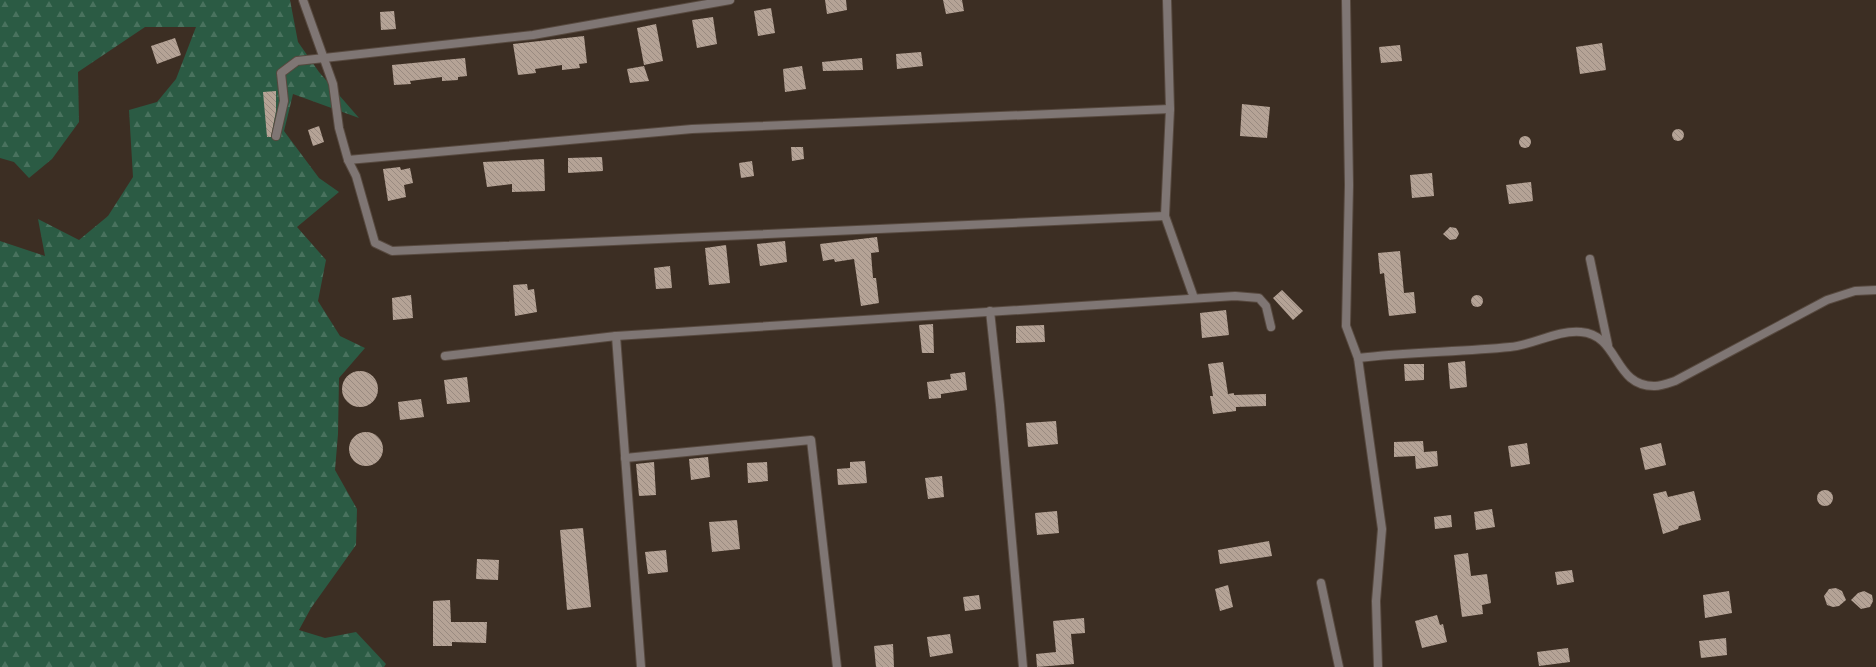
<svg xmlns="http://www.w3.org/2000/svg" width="1876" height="667" viewBox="0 0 1876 667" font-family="'Alegreya Sans',sans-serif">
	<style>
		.forest { fill: url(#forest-firs) }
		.building { fill: url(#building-back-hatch) }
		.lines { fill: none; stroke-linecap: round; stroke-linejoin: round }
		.lane-casing { stroke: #57493f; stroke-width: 10 }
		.street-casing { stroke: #57493f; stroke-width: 10 }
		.lane { stroke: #7f7674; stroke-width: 8 }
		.street { stroke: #7f7674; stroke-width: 8 }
	</style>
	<defs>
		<pattern id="forest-firs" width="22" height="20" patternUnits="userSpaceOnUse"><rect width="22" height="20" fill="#2b5b44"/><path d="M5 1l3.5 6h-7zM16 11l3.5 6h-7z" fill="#49725e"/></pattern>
		<pattern id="building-back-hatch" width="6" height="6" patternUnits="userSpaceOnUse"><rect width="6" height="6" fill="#b5a396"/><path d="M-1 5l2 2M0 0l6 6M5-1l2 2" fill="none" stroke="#998a80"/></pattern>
	</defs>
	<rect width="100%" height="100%" fill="#3c2e23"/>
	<path class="forest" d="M0 0H290L298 42 319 72 359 118 293 94 284 131 319 178 339 192 297 227 326 260 318 301 340 336 365 348 339 378 338 434 335 470 357 509 356 545 311 608 299 630 325 638 356 632 386 664 384 667H0V241L45 256 38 219 79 240 108 216 133 177 129 110 157 102 176 79 196 27H145L78 72 79 122 52 159 29 178 14 162 0 158Z"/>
	<g class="building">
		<path d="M825 0H846L847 10 827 14Z"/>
		<path d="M943 0H962L964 11 946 14Z"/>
		<path d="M771 8 775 33 758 36 754 11Z"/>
		<path d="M394 11 396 29 381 30 380 12Z"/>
		<path d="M713 17 717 44 697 48 692 20Z"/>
		<path d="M656 24 663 61 644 65 637 28Z"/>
		<path d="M584 36 587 63 579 64 580 68 562 70V65L535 69 536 73 518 75 513 44Z"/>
		<path d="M175 38 181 55 157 64 151 46Z"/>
		<path d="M1602 43 1606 70 1580 74 1576 47Z"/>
		<path d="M1400 45 1402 61 1381 63 1379 47Z"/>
		<path d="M921 52 923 66 897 69 896 54Z"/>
		<path d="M465 58 467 76 458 77V80L442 81V77L410 81 411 84 394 85 392 65Z"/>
		<path d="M862 58 863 70 823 71 822 62Z"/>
		<path d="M644 66 649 81 630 83 627 69Z"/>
		<path d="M802 66 806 89 785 92 783 69Z"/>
		<path d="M276 91V111L271 137H267L263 92Z"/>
		<path d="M1242 104 1270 107 1267 138 1240 136Z"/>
		<path d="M319 126 324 142 313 146 308 130Z"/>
		<circle cx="1678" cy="135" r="6"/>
		<circle cx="1525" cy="142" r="6"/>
		<path d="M791 147H803L804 159 792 161Z"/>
		<path d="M602 157 603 171 568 173V158Z"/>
		<path d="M544 159 545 191 512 192V184L487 187 483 162Z"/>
		<path d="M752 161 754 176 741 178 739 163Z"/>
		<path d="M400 167 401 170 410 168 413 183 404 185 406 197 388 201 383 169Z"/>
		<path d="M1432 173 1434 196 1412 198 1410 175Z"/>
		<path d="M1531 182 1533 201 1509 204 1506 185Z"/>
		<path d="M1450 227 1456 228 1458 231 1459 234 1456 239 1450 240 1443 234Z"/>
		<path d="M877 237 879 252 871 253 873 278H876L879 303 861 306 854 259 835 262 834 259 823 261 820 244Z"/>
		<path d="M785 241 787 262 760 266 757 244Z"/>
		<path d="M726 245 730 283 709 285 705 248Z"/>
		<path d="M1400 251 1404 293 1414 292 1416 313 1389 316 1384 273 1380 274 1378 253Z"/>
		<path d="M670 266 672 288 656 289 654 268Z"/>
		<path d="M527 284 528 290 534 289 537 312 515 316 513 285Z"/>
		<path d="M1282 290 1303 311 1293 320 1273 298Z"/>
		<circle cx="1477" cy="301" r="6"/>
		<path d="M411 295 413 318 393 320 392 298Z"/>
		<path d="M1226 310 1229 335 1202 338 1200 313Z"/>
		<path d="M933 324 934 353H922L919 325Z"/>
		<path d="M1044 325 1045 342 1016 343V326Z"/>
		<path d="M1465 361 1467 387 1450 389 1448 363Z"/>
		<path d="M1223 362 1228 394 1234 393V395L1266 394V406L1236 407V411L1213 414 1210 396H1213L1208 364Z"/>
		<path d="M1404 364H1424V380L1405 381Z"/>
		<circle cx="360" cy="389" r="18"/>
		<path d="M965 372 967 390 941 394V398L929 399 927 382 951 379 950 374Z"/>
		<path d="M467 377 470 402 447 404 444 380Z"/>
		<path d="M421 399 424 417 400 420 398 402Z"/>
		<path d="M1056 421 1058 444 1028 447 1026 423Z"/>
		<circle cx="366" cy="449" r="17"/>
		<path d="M1423 441 1424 452 1437 451 1438 466 1416 469 1415 456 1394 457V442Z"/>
		<path d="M1527 443 1530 464 1511 467 1508 446Z"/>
		<path d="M1661 443 1666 465 1645 470 1640 448Z"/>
		<path d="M708 457 710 477 691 480 689 459Z"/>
		<path d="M865 461 867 483 838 485 837 469 850 468V462Z"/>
		<path d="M654 462 656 495 639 496 636 464Z"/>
		<path d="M767 462 768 481 748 483 747 463Z"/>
		<path d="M942 476 944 497 928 499 925 478Z"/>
		<circle cx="1825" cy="498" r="8"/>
		<path d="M1666 491 1668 497 1694 491 1701 520 1679 526 1678 529 1663 534 1653 494Z"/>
		<path d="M1492 509 1495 527 1476 530 1474 512Z"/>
		<path d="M1057 511 1059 533 1037 535 1035 513Z"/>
		<path d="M1451 515 1452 527 1435 529 1434 517Z"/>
		<path d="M737 520 740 549 712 552 709 522Z"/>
		<path d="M583 528 591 607 567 610 560 530Z"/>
		<path d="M1269 541 1272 556 1220 564 1218 550Z"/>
		<path d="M666 550 668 572 648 574 645 552Z"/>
		<path d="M1468 553 1471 576 1487 574 1491 603 1482 605 1483 614 1462 617 1454 555Z"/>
		<path d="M477 559 499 560 498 580 476 579Z"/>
		<path d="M1572 570 1574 582 1557 585 1555 572Z"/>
		<path d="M1228 585 1233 607 1220 611 1215 589Z"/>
		<path d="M1836 588 1842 591 1846 600 1839 606 1833 607 1827 605 1824 596 1829 589Z"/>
		<path d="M1729 591 1732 613 1705 618 1703 595Z"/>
		<path d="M1864 591 1872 595 1873 601 1870 607 1861 609 1851 600 1858 593Z"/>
		<path d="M979 595 981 609 965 611 963 597Z"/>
		<path d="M450 600 451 622H487L486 643 452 642V646H433V601Z"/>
		<path d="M1437 615 1440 625 1443 624 1447 642 1422 648 1415 621Z"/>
		<path d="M1084 618 1085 633 1071 634 1074 664 1037 667 1036 654 1056 652 1053 621Z"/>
		<path d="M950 634 953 653 930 657 927 637Z"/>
		<path d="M1726 638 1727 655 1701 658 1699 641Z"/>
		<path d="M893 644 894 667H876L874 646Z"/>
		<path d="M1568 648 1570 662 1539 666 1537 652Z"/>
	</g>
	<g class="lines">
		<g class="lane-casing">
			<path id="lane" d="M1590 259 1608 345"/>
		</g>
		<g class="street-casing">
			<g id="street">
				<path d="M303 0 333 84 339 128 348 160 356 176 375 243 392 251 1165 216"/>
				<path d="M1167 0 1170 109 1165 216 1194 298"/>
				<path d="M1346 0 1349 185 1346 326 1358 358 1382 529 1376 601 1378 667"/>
				<path d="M276 136 284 101 281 73 297 61 533 35 730 0"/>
				<path d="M348 160 692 129 1170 109"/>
				<path d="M990 311 1000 405 1023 667"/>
				<path d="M616 336 641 667"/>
				<path d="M445 356 616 336 1235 296 1259 298 1266 306 1271 327"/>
				<path d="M1358 358C1408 352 1459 352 1510 347 1534 345 1556 330 1581 332 1620 335 1613 387 1655 386 1661 386 1669 383 1675 381L1827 300 1855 291 1876 290"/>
				<path d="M625 458 811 440 837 667"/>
				<path d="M1321 583 1339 667"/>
			</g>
		</g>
		<use href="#lane" class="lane"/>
		<use href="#street" class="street"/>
	</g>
</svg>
